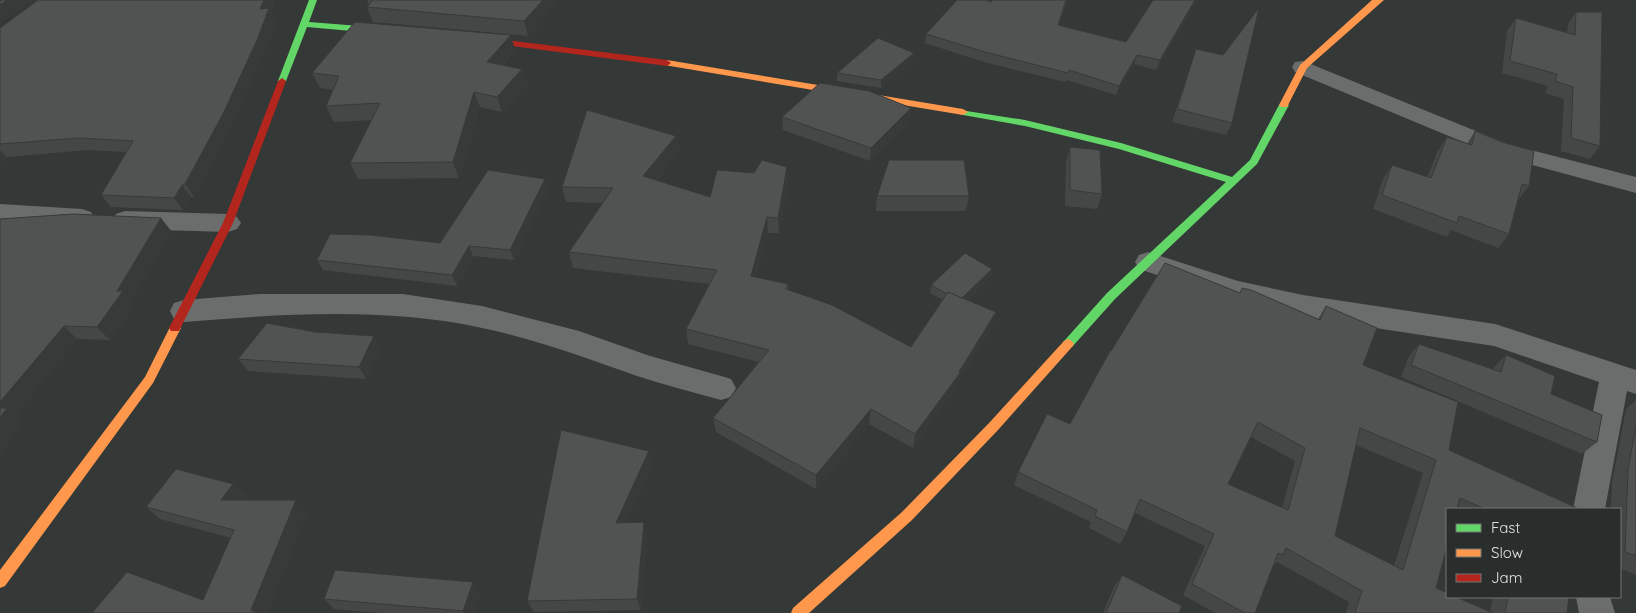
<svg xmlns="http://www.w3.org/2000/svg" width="1636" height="613" viewBox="0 0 1636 613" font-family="Quicksand,sans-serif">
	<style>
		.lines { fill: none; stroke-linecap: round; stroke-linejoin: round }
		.street { fill: #6b6d6c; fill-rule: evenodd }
		.fast { fill: #63d668; fill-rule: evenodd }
		.slow { fill: #ff974d; fill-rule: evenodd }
		.jam { fill: #b3261e; fill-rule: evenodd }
		.wall { fill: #454747; fill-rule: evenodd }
		.shaded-wall { fill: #383a39 }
		.building { fill: #505352; stroke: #383a39; fill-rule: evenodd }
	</style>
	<rect width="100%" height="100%" fill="#343836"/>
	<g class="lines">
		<g class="street">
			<path d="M1303 61 1508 144 1636 177V193L1492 154 1295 72 1292 67 1295 62Z"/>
			<path d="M0 204 82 209 91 212 95 218 91 224 82 227 0 222Z"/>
			<path d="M125 211 228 214 237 217 241 223 237 229 228 232 125 229 116 226 112 220 116 214Z"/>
			<path d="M1148 252 1238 281 1303 295 1495 324 1636 370V394L1627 391 1605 509H1573L1599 382 1494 346 1303 317 1237 301 1139 269 1135 262 1139 255Z"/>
			<path d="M260 294H403L482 306 579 331 650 356 721 376 731 379 736 388 731 397 721 400C693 392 665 385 637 376 586 358 535 339 482 328 385 307 282 314 184 322L174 319 170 311 174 303 184 300Z"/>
			<path d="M1576 597H1610L1615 613H1579Z"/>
		</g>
		<g class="fast">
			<path d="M309 0H317L309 22 385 28 389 31 385 34 307 27 286 81 282 84 279 83 278 81Z"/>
			<path d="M1284 102 1289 105 1257 164 1115 299 1072 347H1064L1062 344 1064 341 1107 293 1226 182 1119 149 1025 126 963 115 960 114V110L1025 120 1121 143 1232 177 1250 160 1279 105Z"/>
		</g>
		<g class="slow">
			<path d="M1372 0H1384L1307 68 1287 107H1281L1279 105 1300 65Z"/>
			<path d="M667 60 963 109 968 112 963 115 664 65 663 63Z"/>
			<path d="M175 324 179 325 181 328 153 383 5 586 0 588V570L145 377 171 325Z"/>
			<path d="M1068 339 1072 341 1074 344 1072 347 998 430 912 520 809 613H791L793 608 902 512 990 422 1064 341Z"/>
		</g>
		<g class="jam">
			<path d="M475 36 667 60 671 63 667 66 472 41V37Z"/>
			<path d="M282 78 286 81 233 223 179 331H171L169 328 223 223 278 81Z"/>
		</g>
	</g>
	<g class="wall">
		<path d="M38 0H273L274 3 271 11 276 21 265 50 231 126 194 197H191L183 210 111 207 101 195 126 152 89 150 6 157 0 163V28Z"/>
		<path d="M367 0H556L557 3 528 36 373 22 367 7 369 5Z"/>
		<path d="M993 0H1067L1059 25 1126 42 1198 0 1156 70 1134 64 1116 95 1067 80 1065 82 984 62 925 43 926 34 991 2Z"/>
		<path d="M1576 12 1600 146 1590 159 1561 151 1564 99 1545 93 1548 86 1502 73 1507 31 1516 18 1567 33 1568 24Z"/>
		<path d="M1196 49 1232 123 1226 135 1172 122Z"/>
		<path d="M515 50 503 65 522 69 527 85 502 112 480 107 459 178 358 179 350 163 372 120 334 122 326 106 333 90 320 88 312 73Z"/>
		<path d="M914 53 913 61 881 88 837 81V73Z"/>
		<path d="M911 108 910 121 870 161 783 130 782 117Z"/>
		<path d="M1475 131 1529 186 1518 200 1509 234 1498 248 1451 230 1447 237 1373 209 1383 179 1392 165 1427 177 1438 151 1447 137 1467 144Z"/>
		<path d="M676 136 679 151 656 180 710 197 754 173 787 167 788 183 779 233H768L756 277 788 284 789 290 911 347 943 300 930 293 931 285 992 269 990 277 967 300 996 312 992 327 958 382 957 387 913 448 869 424 816 489 716 432 713 418 759 362 688 344 686 329 709 284 573 268 569 252 602 203 566 202 562 187Z"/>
		<path d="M1070 147 1102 194 1097 209 1065 206 1066 162Z"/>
		<path d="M548 190 514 260 473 256 457 286 323 270 317 260 440 243Z"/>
		<path d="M877 196H969L966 211H876Z"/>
		<path d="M161 218 171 231 131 301 135 304 110 340 77 339 16 414 23 420 0 454V219Z"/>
		<path d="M1240 293 1318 319 1326 306 1363 365 1449 450 1577 509H1447L1436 588 1490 612 1493 597H1569L1567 613H1346L1349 602 1277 562 1273 567 1255 613H1215L1183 595 1205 546 1135 513 1127 532 1120 544 1089 528 1091 522 1014 485 1018 472 1070 424 1111 351ZM1251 437 1295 461 1282 508 1228 484ZM1356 445 1423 473 1394 566 1335 536Z"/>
		<path d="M1419 344 1494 369V367L1506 355 1551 394 1597 442 1582 454 1401 377 1409 356Z"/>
		<path d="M381 348 366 379 248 371 238 359Z"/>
		<path d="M1636 400V575L1620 568V509H1611L1612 482 1626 409Z"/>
		<path d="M653 464 626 523 647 534 641 610 534 612 527 601Z"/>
		<path d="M233 484 246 496 243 500 307 512 267 613H92L203 600 231 538 160 519 146 507Z"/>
		<path d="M1122 575 1179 613H1103L1114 587Z"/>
		<path d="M473 582 480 592 473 613H382L334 609 324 599Z"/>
	</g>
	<g class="shaded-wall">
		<path d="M7 0H31L32 1 0 24V5Z"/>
		<path d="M264 0H273L274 3 271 11 276 21 265 50 231 126 194 197 185 184Z"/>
		<path d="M543 0H556L557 3 528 36 524 21Z"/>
		<path d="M1195 0H1198L1156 70 1160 60Z"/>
		<path d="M511 35 515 50 492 77 487 62Z"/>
		<path d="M914 53 913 61 881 88V80Z"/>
		<path d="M1137 55 1134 64 1116 95 1119 86Z"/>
		<path d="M522 69 527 85 502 112 497 97Z"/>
		<path d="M474 92 480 107 459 178 453 162Z"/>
		<path d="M911 108 910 121 870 161 871 148Z"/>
		<path d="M676 136 679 151 646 192 643 176Z"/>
		<path d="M0 150 6 157 0 163Z"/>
		<path d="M787 167 788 183 779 233 778 218Z"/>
		<path d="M545 179 548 190 514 260 510 250Z"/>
		<path d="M182 185 191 197 183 210 174 198Z"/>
		<path d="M767 217 768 233 752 291 751 276Z"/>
		<path d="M161 218 171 231 131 301 135 304 110 340 97 327 117 291Z"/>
		<path d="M469 246 473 256 457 286 452 275Z"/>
		<path d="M992 269 990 277 957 309 958 301Z"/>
		<path d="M996 312 992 327 958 382 957 387 913 448 915 434 959 372Z"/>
		<path d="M64 326 77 339 16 414 23 420 0 454V402Z"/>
		<path d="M374 336 381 348 366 379 359 367Z"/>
		<path d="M871 409 869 424 816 489V475Z"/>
		<path d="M649 451 653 464 621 535 616 523Z"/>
		<path d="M233 484 246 496 234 513 221 500Z"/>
		<path d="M296 500 307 512 267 613H255L251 610Z"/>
		<path d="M644 522 647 534 641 610 637 599Z"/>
		<path d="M473 582 480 592 473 613H464L463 611Z"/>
	</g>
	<g class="building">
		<path d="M0 0H7L0 5Z"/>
		<path d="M38 0H264L260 9 269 8 258 38 223 114 185 184 182 185 174 198 101 195 133 141 79 138 0 144V28Z"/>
		<path d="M373 0H543L524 21 367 7Z"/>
		<path d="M957 0H986L991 2 993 0H1066L1058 25 1126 42 1153 0H1195L1160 60 1137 55 1119 86 1069 70 1068 73 985 52 926 34Z"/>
		<path d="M1259 8 1232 123 1177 109 1196 49 1223 55Z"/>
		<path d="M1576 12H1602L1600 146 1571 138 1573 87 1555 81 1557 74 1510 61 1516 18 1575 35Z"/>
		<path d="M355 22 511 35 487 62 522 69 497 97 474 92 453 162 350 163 380 103 326 106 339 76 312 73Z"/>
		<path d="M878 38 914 53 881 80 837 73Z"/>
		<path d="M820 83 869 91 911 108 871 148 782 117Z"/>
		<path d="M587 110 676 136 643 176 710 197 717 170 754 173 762 160 787 167 778 218 767 217 751 276 788 284 786 289 832 305 911 347 948 292 996 312 959 372 960 373 915 434 871 409 816 475 713 418 769 350 686 329 717 270 569 252 613 188 562 187Z"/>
		<path d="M1475 131 1502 142 1534 151 1529 186 1522 184 1509 234 1459 216 1457 223 1382 195 1392 165 1431 178 1447 137 1472 145Z"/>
		<path d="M1070 147 1100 150 1102 194 1070 190Z"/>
		<path d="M889 160H964L969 196H877Z"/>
		<path d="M488 170 545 179 510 250 469 246 452 275 317 260 330 234 370 235 440 243Z"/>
		<path d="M73 214 161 218 117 291H123L97 327 64 326 0 402V219Z"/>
		<path d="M965 253 992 269 962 298 948 292 947 294 931 285Z"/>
		<path d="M1165 263 1240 293 1242 288 1251 290 1320 320 1326 306 1377 328 1363 365 1458 402 1449 450 1577 508V509H1485L1460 498 1457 509H1447V546L1436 588 1447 593V597H1456L1493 613H1355L1362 591 1286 548 1283 555 1278 553 1255 613H1245L1192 584 1214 534 1140 499 1127 532 1095 516 1097 510 1018 472 1047 414 1070 424 1110 351H1111ZM1258 422 1305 448 1288 510 1228 484ZM1360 428 1436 460 1403 570 1335 536Z"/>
		<path d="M267 323 315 332 374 336 359 367 238 359Z"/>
		<path d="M1419 344 1501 372 1506 355 1555 376 1551 394 1602 415 1597 442 1411 365Z"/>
		<path d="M0 408H7L0 418Z"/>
		<path d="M1636 426V556L1625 552 1628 470Z"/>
		<path d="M561 430 649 451 616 523 644 522 637 599 527 601Z"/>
		<path d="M176 469 233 484 221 500H296L251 610 257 613H92L127 572 203 600 234 530 146 507Z"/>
		<path d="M335 570 473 582 463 611 324 599Z"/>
		<path d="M1122 575 1182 606 1179 613H1106Z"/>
		<path d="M1508 597H1569L1567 613H1505Z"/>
	</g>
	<rect x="1446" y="508" width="175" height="90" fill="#292e2d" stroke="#717675"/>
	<rect x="1456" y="524" width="25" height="8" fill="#63d668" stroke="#717675"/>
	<text x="1491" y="533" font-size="15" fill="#dee2e1">Fast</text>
	<rect x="1456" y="549" width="25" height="8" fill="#ff974d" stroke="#717675"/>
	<text x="1491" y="558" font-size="15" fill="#dee2e1">Slow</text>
	<rect x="1456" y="574" width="25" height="8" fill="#b3261e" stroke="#717675"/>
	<text x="1491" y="583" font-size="15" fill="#dee2e1">Jam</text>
</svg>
